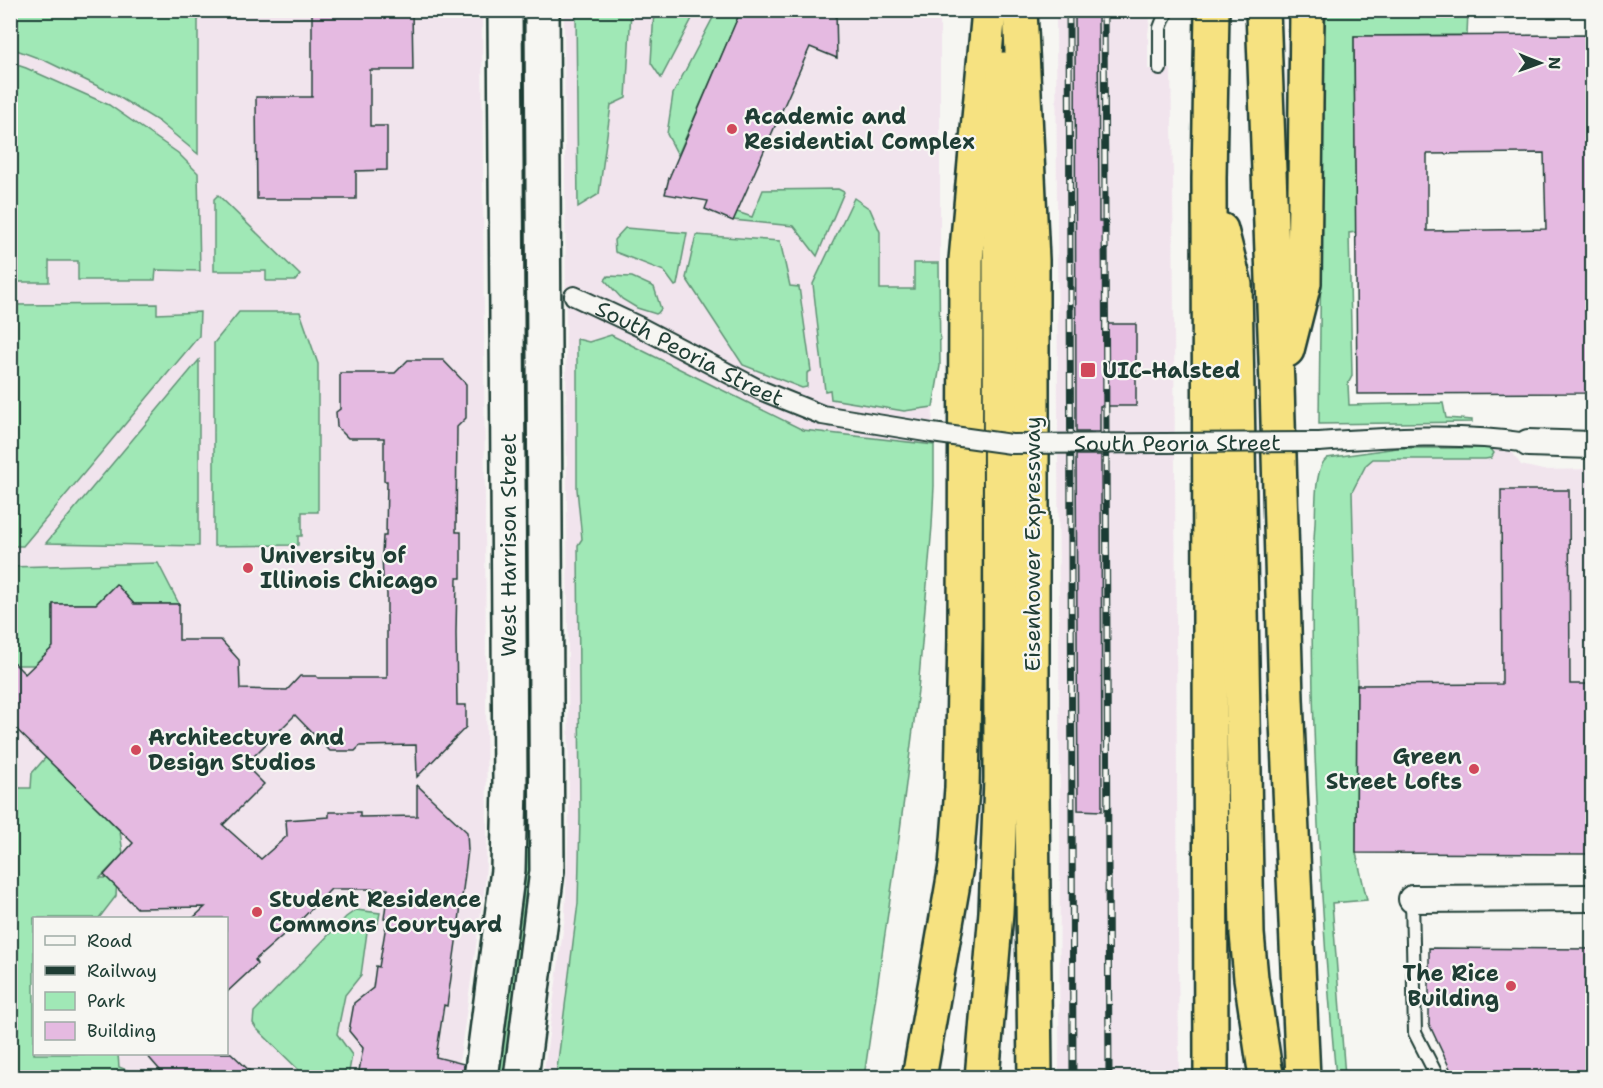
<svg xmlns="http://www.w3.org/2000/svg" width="1603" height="1088" viewBox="0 0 1603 1088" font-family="'Shantell Sans',sans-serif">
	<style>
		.built { fill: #f1e4ed; fill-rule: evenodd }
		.green { fill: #a0e8b6; stroke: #609275; stroke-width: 1.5 }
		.building { fill: #e5bae1; stroke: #1f3d34; stroke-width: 1.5; fill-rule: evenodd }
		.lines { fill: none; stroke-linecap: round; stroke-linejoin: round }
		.service-casing { stroke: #1f3d34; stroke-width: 16 }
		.pedestrian-casing { stroke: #1f3d34; stroke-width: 22 }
		.minor-casing { stroke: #1f3d34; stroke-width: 30 }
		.secondary-casing { stroke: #1f3d34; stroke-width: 38 }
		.motorway-casing { stroke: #1f3d34; stroke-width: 38 }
		.service { stroke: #f6f6f2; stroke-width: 12 }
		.pedestrian { stroke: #f6f6f2; stroke-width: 18 }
		.minor { stroke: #f6f6f2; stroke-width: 26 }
		.secondary { stroke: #f6f6f2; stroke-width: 33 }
		.motorway { stroke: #f6e281; stroke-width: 33 }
		.rail-casing { stroke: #1f3d34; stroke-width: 7 }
		.rail { stroke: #f6f6f2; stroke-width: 4.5; stroke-dasharray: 14; stroke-linecap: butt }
		.pedestrian-bridge-casing { stroke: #1f3d34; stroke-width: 22; stroke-linecap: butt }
		.pedestrian-bridge { stroke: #f6f6f2; stroke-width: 18 }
		.poi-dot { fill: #d1495b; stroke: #f6f6f2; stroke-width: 2 }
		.labels { text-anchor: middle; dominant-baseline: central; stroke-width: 4.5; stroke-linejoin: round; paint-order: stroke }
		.poi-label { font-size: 22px; font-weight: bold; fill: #1f3d34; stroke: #f6f6f2; text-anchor: start }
		.street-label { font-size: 22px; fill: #1f3d34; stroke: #f6f6f2 }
	</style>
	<rect width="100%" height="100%" fill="#f6f6f2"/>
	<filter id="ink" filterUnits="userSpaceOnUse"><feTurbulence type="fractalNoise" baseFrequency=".0167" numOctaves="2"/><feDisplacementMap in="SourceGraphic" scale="12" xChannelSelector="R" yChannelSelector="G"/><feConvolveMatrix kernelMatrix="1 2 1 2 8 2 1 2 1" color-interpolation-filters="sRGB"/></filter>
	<g filter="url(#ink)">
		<g class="built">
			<path d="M10 11H482L487 840 485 884 457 1077H11ZM34 918H226V1054H34Z"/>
			<path d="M564 11H940V366L933 407 932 433 934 486 930 548 918 690 905 799 864 1077 543 1078 565 916 569 815Z"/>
			<path d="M1056 11H1151L1148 34V69H1171L1173 175 1179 1077H1059L1060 833Z"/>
			<path d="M1509 447 1521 465 1543 470 1592 469V684L1357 685 1312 687 1314 546 1321 464 1324 460 1327 458 1397 448Z"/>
		</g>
		<g class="green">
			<path d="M717 10 741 11 678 155 667 134 673 94Z"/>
			<path d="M10 11H198V154L158 121 114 94 46 61 11 48Z"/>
			<path d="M513 11H532L533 277H515Z"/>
			<path d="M576 11H631L626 98 611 105 599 194 578 207Z"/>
			<path d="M654 11H696L661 78 651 63Z"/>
			<path d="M1327 11H1468L1467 35 1354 36 1356 232 1349 233 1352 376 1348 384 1349 405 1443 403 1446 418 1472 420V422L1319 424 1323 42Z"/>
			<path d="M11 63 26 68 109 105 178 153 198 173 200 271 156 270 155 280H78V261H49V282H11Z"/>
			<path d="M838 189 844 192 817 256 794 226 733 220 737 212 752 217 763 190Z"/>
			<path d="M218 195 300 275 295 281H266V271H214V199Z"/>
			<path d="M854 198 870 209 880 232V289H914V263H939L940 366 933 407 904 411 831 399 830 390 825 391 813 284Z"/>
			<path d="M625 228 687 233 677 285 675 286 664 271 615 252 614 240Z"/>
			<path d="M696 235 780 241 790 286 799 287 811 371 807 373V387L802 388 743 365 686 278Z"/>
			<path d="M608 276 632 277 654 287 661 309 658 313 656 314 637 308 622 299 605 280Z"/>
			<path d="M157 304V314L200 312 199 336 23 546H11V305Z"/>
			<path d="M239 312H300L318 364V512H302V536H298V545L214 546V343Z"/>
			<path d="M516 312 534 313 532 538 523 539Z"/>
			<path d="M611 335 803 430 934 445V486L932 526 918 690 899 838 864 1077H556L578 903 580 818 578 545 582 539 577 489V339L589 342Z"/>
			<path d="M199 360V546L46 543Z"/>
			<path d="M1397 448H1487L1491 449 1494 453 1491 458 1485 459H1373L1366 465 1352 492 1357 685 1356 853 1367 900 1332 903 1345 1077H1336C1326 970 1319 863 1315 755 1312 678 1310 600 1315 523 1316 507 1314 468 1327 458Z"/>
			<path d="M158 563 179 604H134L116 584 96 604H53V647L34 665H16L11 659 10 567Z"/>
			<path d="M523 578H528L534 581 538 865 510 1077 498 1078 497 1026Z"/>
			<path d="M47 756H57V768L120 831 123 854 100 878H117L116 896 99 918H34V1054H118L119 1067 144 1077H11V793L16 788H31L32 773Z"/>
			<path d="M356 910 380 913 377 928 367 932 361 975 345 995 337 1034 352 1055 348 1077H306L256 1028 253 1023 254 1012 346 917Z"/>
		</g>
		<g class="building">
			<path d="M312 10H412L413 70H370V126H387V170L356 171V199H257L256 97H312Z"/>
			<path d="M741 10H836L837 58 810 47 733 221 705 209 708 201 665 194 669 178Z"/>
			<path d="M1075 10H1098L1099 221H1104V324H1136V406H1100V432H1076Z"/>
			<path d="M1593 35V393L1357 394 1354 36ZM1544 153 1546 229 1427 231V154Z"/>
			<path d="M408 360H443L466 384V418L457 427 456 532H461V578H457L456 633 457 705H466V727L417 777 416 745 360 746 355 751H330L295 715 245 765 264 784 223 825 261 859 287 836 286 820 329 817V812H360V817L417 816V785L467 832 468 850 459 921 447 1006 444 1005 436 1057 464 1064 463 1077H361L362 1071H359L363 1048 349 1031 354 1003 373 988 376 966 379 967 387 919H384L388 889H331L291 930 290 929 255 960 257 964 226 993V918H193L205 907 137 908 104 875 133 843 10 723V659L25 674 53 647V604H96L116 584 134 604H179V640H221L239 660 240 689 287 690 300 676H316L318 678H387V595L386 579H383L382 554 383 536H386L387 481H384V438H348L337 427 336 412 340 409V373H395Z"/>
			<path d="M1076 455H1101L1102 811 1078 810Z"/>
			<path d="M1501 490H1569L1570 684H1593V854L1356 853 1357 685 1502 684Z"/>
			<path d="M1429 948 1593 949V1077H1454L1429 1024Z"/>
			<path d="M145 1053H231L256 1077H166Z"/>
		</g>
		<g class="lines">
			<g class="service-casing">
				<g id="service">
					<path d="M1160 69V28L1167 10"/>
					<path d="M1412 899 1415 1033 1438 1078"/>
				</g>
			</g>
			<g class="pedestrian-casing">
				<g id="pedestrian">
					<path id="s1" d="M574 296 638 326 760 390 822 415 932 433"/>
					<path d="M1319 442C1388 437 1459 432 1528 443"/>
				</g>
			</g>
			<g class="minor-casing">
				<g id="minor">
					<path d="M1528 443 1592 445"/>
					<path d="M1412 899 1592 898"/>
				</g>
			</g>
			<g class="secondary-casing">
				<g id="secondary">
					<path d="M481 1078 508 870 510 784 505 10"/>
					<path d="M521 1078 547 871 542 10"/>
				</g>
			</g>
			<g class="motorway-casing">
				<g id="motorway">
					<path d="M1020 10 1032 260V798L1035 1078"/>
					<path d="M1263 10 1277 386 1286 699 1303 1078"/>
					<path d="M1221 230 1235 285 1247 934 1251 978 1264 1064 1267 1078"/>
					<path d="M1287 350 1304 283 1307 10"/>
					<path d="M919 1078 956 866 962 788 965 636 966 260 989 10"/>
					<path d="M982 1078 996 912 1001 779 1000 262 1004 69"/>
					<path d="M1211 1078 1209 178 1212 10"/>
				</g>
			</g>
			<use href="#service" class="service"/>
			<use href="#pedestrian" class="pedestrian"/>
			<use href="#minor" class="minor"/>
			<use href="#secondary" class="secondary"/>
			<use href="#motorway" class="motorway"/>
			<g class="rail-casing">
				<g id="rail">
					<path d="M1069 10 1073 1078"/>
					<path d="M1104 10 1109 1078"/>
				</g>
			</g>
			<use href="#rail" class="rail"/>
			<g class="pedestrian-bridge-casing">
				<g id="pedestrian-bridge">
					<path id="s2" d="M932 433 1011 444 1319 442"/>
				</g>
			</g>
			<use href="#pedestrian-bridge" class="pedestrian-bridge"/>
		</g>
	</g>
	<g class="poi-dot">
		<circle cx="732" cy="129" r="6"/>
		<rect x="1080" y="362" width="16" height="16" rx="3"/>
		<circle cx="248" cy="568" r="6"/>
		<circle cx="136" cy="750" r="6"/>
		<circle cx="1474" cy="769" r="6"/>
		<circle cx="257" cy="912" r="6"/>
		<circle cx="1511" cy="986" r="6"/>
	</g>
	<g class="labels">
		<g class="poi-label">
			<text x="744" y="116">Academic and<tspan x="744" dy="25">Residential Complex</tspan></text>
			<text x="1102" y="370">UIC-Halsted</text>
			<text x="260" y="555">University of<tspan x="260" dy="25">Illinois Chicago</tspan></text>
			<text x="148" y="737">Architecture and<tspan x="148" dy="25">Design Studios</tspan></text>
			<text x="1462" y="756" text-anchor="end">Green<tspan x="1462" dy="25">Street Lofts</tspan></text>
			<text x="269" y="899">Student Residence<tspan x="269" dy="25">Commons Courtyard</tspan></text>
			<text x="1499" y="973" text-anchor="end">The Rice<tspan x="1499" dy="25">Building</tspan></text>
		</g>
		<g class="street-label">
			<text stroke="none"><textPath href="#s1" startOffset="129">South Peoria Street</textPath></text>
			<text stroke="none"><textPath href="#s2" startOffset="246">South Peoria Street</textPath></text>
			<text transform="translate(1032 544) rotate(-90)">Eisenhower Expressway</text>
			<text transform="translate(508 545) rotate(-90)">West Harrison Street</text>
		</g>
	</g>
	<rect width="1603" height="1088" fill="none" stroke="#f6f6f2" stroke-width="36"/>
	<rect x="18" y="18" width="1567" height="1052" fill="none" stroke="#1f3d34" stroke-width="2" filter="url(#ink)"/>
	<rect x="33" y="917" width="195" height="138" fill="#f6f6f2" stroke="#a0aca6" stroke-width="1.5"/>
	<rect x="45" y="936" width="30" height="9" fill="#f6f6f2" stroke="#a0aca6" stroke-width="1.5"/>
	<text x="87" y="947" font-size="18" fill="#1f3d34">Road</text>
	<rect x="45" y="966" width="30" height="9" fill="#1f3d34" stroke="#a0aca6" stroke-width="1.5"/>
	<text x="87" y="977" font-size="18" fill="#1f3d34">Railway</text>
	<rect x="45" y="992" width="30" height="18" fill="#a0e8b6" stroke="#a0aca6" stroke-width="1.5"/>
	<text x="87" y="1007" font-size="18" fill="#1f3d34">Park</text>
	<rect x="45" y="1022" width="30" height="18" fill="#e5bae1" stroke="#a0aca6" stroke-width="1.5"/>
	<text x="87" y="1037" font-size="18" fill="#1f3d34">Building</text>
	<g transform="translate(1540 63) rotate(91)" stroke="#f6f6f2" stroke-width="4.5" paint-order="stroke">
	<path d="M0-4.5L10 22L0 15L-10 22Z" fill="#1f3d34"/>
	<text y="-9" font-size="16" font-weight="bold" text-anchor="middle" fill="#1f3d34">N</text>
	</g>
</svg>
